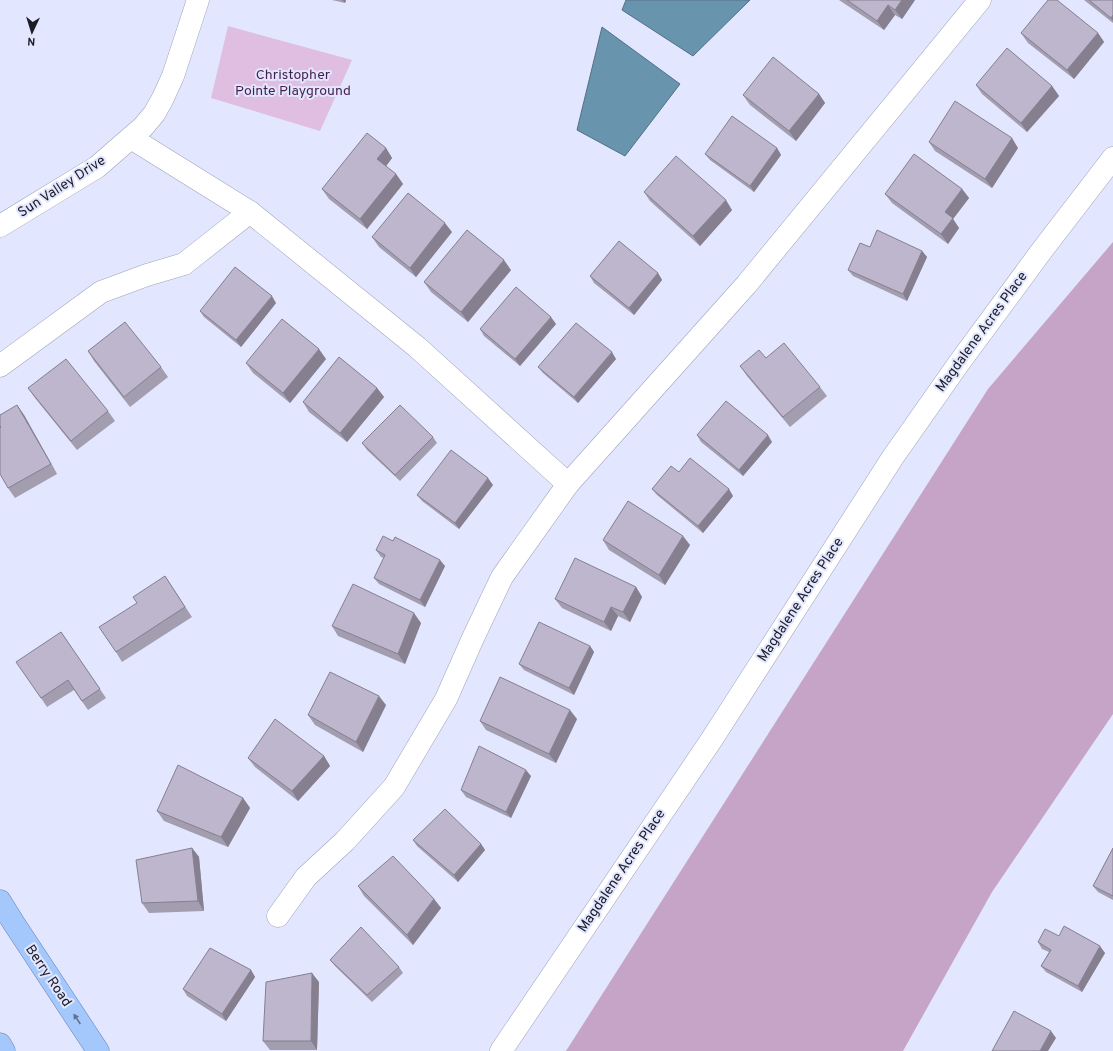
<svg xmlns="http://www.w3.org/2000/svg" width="1113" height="1051" viewBox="0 0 1113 1051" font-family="Overpass,sans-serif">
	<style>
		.green { fill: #dfbee2 }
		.forest { fill: #c5a4c8 }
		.water { fill: #6994ae; stroke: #527085 }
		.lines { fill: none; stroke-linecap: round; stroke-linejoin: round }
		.minor-casing { stroke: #a0a3ba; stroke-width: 23 }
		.trunk-casing { stroke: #6583b1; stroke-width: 23 }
		.minor { stroke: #fff; stroke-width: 22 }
		.trunk { stroke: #a4c8fc; stroke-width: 22 }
		.wall { fill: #a39db0 }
		.shaded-wall { fill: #857f90 }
		.building { fill: #beb6cd; stroke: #857f90 }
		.oneway { fill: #607290 }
		.labels { text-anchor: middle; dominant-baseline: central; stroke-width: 4; stroke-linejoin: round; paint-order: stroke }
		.park-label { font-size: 14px; fill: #481f4c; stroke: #e2e6fe }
		.street-label { font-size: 14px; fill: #1b1c25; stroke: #e2e6fe }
	</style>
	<rect width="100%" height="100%" fill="#e2e6fe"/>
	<path class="green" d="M228 26 352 60 320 131 211 98Z"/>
	<path class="forest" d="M1113 242V714L992 892 903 1051H566L988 389Z"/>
	<g class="water">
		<path d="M626 0H750L693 56 622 10Z"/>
		<path d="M602 27 680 84 625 156 577 130Z"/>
	</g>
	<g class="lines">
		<g class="minor-casing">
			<g id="minor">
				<path d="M131 138 250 212 417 347 568 484"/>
				<path d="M0 226 97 167 143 127 154 114 162 100 173 76 198 0"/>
				<path d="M0 366 101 292 147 275 184 264 250 212"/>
				<path d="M278 916 306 877 345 841 394 787 446 699 473 638 502 577 568 484 746 285 980 0"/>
				<path d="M501 1051 712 739 893 457 959 363 1043 249 1113 158"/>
			</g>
		</g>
		<g class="trunk-casing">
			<g id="trunk">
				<path d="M0 901 13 922 98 1051"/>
				<path d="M0 1044 4 1051"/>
			</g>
		</g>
		<use href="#minor" class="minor"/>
		<use href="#trunk" class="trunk"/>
	</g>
	<g class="wall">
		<path d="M332 0H346L345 3Z"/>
		<path d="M839 0H915L902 19 895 15 884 30Z"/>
		<path d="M1084 0H1113V23Z"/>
		<path d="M1021 33H1098L1104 42 1074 79 1028 43Z"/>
		<path d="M976 85 1052 86 1059 96 1027 132 982 94Z"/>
		<path d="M819 94 825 103 796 141 750 105 743 95Z"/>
		<path d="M929 142 1018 148 992 188 935 151Z"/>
		<path d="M386 148 392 158 386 166 396 174 403 184 367 229 329 199 322 189Z"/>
		<path d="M777 148 781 155 754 192 710 160 705 154Z"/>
		<path d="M962 189 969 198 953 219 959 228 948 244 892 203 885 194Z"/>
		<path d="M644 192 732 210 700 246 650 201Z"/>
		<path d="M452 232 416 277 379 247 372 237Z"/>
		<path d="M870 247 922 251 927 257 907 301 853 276 848 270Z"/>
		<path d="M511 270 468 322 431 292 424 282Z"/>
		<path d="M658 273 662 280 634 315 594 283 590 276Z"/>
		<path d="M276 303 241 347 204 317 200 311Z"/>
		<path d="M556 324 520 366 484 336 480 329Z"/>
		<path d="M88 351 161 367 168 377 130 407 94 361Z"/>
		<path d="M766 358 820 387 827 396 790 427 747 376 740 366Z"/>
		<path d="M326 359 290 403 253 373 246 363Z"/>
		<path d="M616 359 578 403 543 373 538 367Z"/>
		<path d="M28 388 108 411 115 421 77 450 35 398Z"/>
		<path d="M377 388 384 397 347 442 309 412 303 402Z"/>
		<path d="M17 405 24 415 57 474 15 498 8 488Z"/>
		<path d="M697 435 772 442 743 476 701 442Z"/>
		<path d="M433 437 437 443 400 481 367 450 362 443Z"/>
		<path d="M679 472 733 496 703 533 657 495 652 489Z"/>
		<path d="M493 485 459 529 422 501 417 495Z"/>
		<path d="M603 540 690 545 665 585 609 550Z"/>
		<path d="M393 541 445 566 425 607 379 584 374 578 384 558 381 557 376 550Z"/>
		<path d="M165 576 192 617 122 662 116 652 137 603Z"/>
		<path d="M636 587 642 597 630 622 618 616 611 631 562 608 555 599Z"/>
		<path d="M421 623 405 664 338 636 332 626Z"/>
		<path d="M61 632 106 698 88 710 74 690 47 707 41 698Z"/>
		<path d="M590 646 594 652 574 695 524 670 519 664Z"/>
		<path d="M386 705 363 752 315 725 308 715Z"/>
		<path d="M577 719 556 763 486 730 480 721Z"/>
		<path d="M324 756 330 766 298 801 255 767 248 758Z"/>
		<path d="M531 776 511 818 466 797 461 790Z"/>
		<path d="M243 798 250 808 228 847 164 821 157 811Z"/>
		<path d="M413 840 481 844 485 850 458 882 417 846Z"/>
		<path d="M192 848 199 857 204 911 149 913 142 903Z"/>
		<path d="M1113 848V900L1098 892 1093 886Z"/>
		<path d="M358 886 434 899 441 908 413 945 364 896Z"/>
		<path d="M1059 936 1105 953 1082 992 1046 972 1041 966 1049 952 1042 949 1038 942Z"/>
		<path d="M330 960 399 967 403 973 372 1002 335 966Z"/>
		<path d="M251 970 255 977 226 1021 187 996 183 989Z"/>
		<path d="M319 982 317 1050H270L263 1041Z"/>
	</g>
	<g class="shaded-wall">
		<path d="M342 0H346L345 3Z"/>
		<path d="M902 0H915L902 19 895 10Z"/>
		<path d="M888 5 895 15 884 30 877 21Z"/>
		<path d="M1113 15V21L1111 18Z"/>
		<path d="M1098 33 1104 42 1074 79 1067 70Z"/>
		<path d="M1052 86 1059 96 1027 132 1021 123Z"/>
		<path d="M819 94 825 103 796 141 789 131Z"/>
		<path d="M1012 138 1018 148 992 188 985 179Z"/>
		<path d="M386 148 392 158 384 169 377 159Z"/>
		<path d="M777 148 781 155 754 192 750 186Z"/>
		<path d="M396 174 403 184 367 229 360 219Z"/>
		<path d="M962 189 969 198 953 219 959 228 948 244 941 234 945 212Z"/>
		<path d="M726 200 732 210 700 246 693 236Z"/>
		<path d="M445 223 452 232 416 277 410 268Z"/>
		<path d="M922 251 927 257 907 301 903 294Z"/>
		<path d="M504 260 511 270 468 322 461 312Z"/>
		<path d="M658 273 662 280 634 315 629 308Z"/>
		<path d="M272 296 276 303 241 347 236 340Z"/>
		<path d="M551 317 556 324 520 366 515 359Z"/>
		<path d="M319 349 326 359 290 403 283 393Z"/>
		<path d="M612 352 616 359 578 403 574 397Z"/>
		<path d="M377 388 384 397 347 442 340 433Z"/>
		<path d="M17 405 24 415 57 474 51 464Z"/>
		<path d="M768 435 772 442 743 476 739 470Z"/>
		<path d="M488 478 493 485 459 529 455 523Z"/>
		<path d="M729 489 733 496 703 533 698 526Z"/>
		<path d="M683 536 690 545 665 585 659 575Z"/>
		<path d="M440 560 445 566 425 607 420 600Z"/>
		<path d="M636 587 642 597 630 622 623 612Z"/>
		<path d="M611 607 618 616 611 631 604 622Z"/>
		<path d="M414 613 421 623 405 664 398 654Z"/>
		<path d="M590 646 594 652 574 695 569 688Z"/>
		<path d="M379 696 386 705 363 752 356 742Z"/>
		<path d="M570 710 577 719 556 763 549 754Z"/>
		<path d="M324 756 330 766 298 801 292 791Z"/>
		<path d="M526 770 531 776 511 818 506 812Z"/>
		<path d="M243 798 250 808 228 847 221 837Z"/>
		<path d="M481 844 485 850 458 882 454 875Z"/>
		<path d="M192 848 199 857 204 911 198 901Z"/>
		<path d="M434 899 441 908 413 945 407 935Z"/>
		<path d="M1100 946 1105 953 1082 992 1078 986Z"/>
		<path d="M251 970 255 977 226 1021 222 1014Z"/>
		<path d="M312 973 319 982 317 1050 311 1041Z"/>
		<path d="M1051 1031 1056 1038 1048 1051H1040Z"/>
	</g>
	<g class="building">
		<path d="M847 0H902L895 10 888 5 877 21Z"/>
		<path d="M1048 0H1057L1098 33 1067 70 1021 33Z"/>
		<path d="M1089 0H1113V15L1111 18Z"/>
		<path d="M1007 48 1052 86 1021 123 976 85Z"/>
		<path d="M773 57 819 94 789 131 743 95Z"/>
		<path d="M955 101 1012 138 985 179 929 142Z"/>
		<path d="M732 116 777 148 750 186 705 154Z"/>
		<path d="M367 133 386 148 377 159 396 174 360 219 322 189Z"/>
		<path d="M914 154 962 189 945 212 953 218 941 234 885 194Z"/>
		<path d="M676 156 726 200 693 236 644 192Z"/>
		<path d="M408 193 445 223 410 268 372 237Z"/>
		<path d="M467 230 504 260 461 312 424 282Z"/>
		<path d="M877 230 922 251 903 294 848 270 860 243 870 247Z"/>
		<path d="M619 241 658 273 629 308 590 276Z"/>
		<path d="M235 267 272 296 236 340 200 311Z"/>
		<path d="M516 287 551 317 515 359 480 329Z"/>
		<path d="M282 319 319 349 283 393 246 363Z"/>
		<path d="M125 322 161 367 124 397 88 351Z"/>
		<path d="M576 323 612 352 574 397 538 367Z"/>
		<path d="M784 343 820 387 783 417 740 366 759 350 766 358Z"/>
		<path d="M339 357 377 388 340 433 303 402Z"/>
		<path d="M66 359 108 411 71 441 28 388Z"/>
		<path d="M726 401 768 435 739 470 697 435Z"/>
		<path d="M17 405 51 464 8 488 0 474V428L1 427 0 426V415Z"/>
		<path d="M400 405 433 437 395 475 362 443Z"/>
		<path d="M451 450 488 478 455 523 417 495Z"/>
		<path d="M690 458 729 489 698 526 652 489 671 466 679 472Z"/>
		<path d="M628 501 683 536 659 575 603 540Z"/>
		<path d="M383 536 393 541 395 537 440 560 420 600 374 578 385 555 376 550Z"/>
		<path d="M575 558 636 587 623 612 611 607 604 622 555 599Z"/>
		<path d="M165 576 185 607 116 652 99 627 137 603 133 597Z"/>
		<path d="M353 584 414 613 398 654 332 626Z"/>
		<path d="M539 622 590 646 569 688 519 664Z"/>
		<path d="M61 632 100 689 82 701 68 680 41 698 16 662Z"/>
		<path d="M330 672 379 696 356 742 308 715Z"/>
		<path d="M500 677 570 710 549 754 480 721Z"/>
		<path d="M275 719 324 756 292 791 248 758Z"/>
		<path d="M479 746 526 770 506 812 461 790Z"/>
		<path d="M178 765 243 798 221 837 157 811Z"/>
		<path d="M445 809 481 844 454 875 413 840Z"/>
		<path d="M192 848 198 901 142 903 136 860Z"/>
		<path d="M1113 848V896L1093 886Z"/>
		<path d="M393 856 434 899 407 935 358 886Z"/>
		<path d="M1064 926 1100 946 1078 986 1041 966 1051 950 1038 942 1045 929 1059 936Z"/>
		<path d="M361 927 399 967 367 995 330 960Z"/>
		<path d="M210 948 251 970 222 1014 183 989Z"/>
		<path d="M312 973 311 1041H263L266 982Z"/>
		<path d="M1014 1011 1051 1031 1040 1051H992Z"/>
	</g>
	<defs><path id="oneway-solid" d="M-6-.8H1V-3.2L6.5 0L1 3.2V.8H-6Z"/></defs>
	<use class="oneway" href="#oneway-solid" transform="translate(77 1019) rotate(-124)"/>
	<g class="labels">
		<g class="park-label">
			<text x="293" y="75">Christopher<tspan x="293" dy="16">Pointe Playground</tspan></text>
		</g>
		<g class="street-label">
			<text transform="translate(62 187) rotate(-33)">Sun Valley Drive</text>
			<text transform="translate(982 332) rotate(-54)">Magdalene Acres Place</text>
			<text transform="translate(801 600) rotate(-57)">Magdalene Acres Place</text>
			<text transform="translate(622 871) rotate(-56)">Magdalene Acres Place</text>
			<text transform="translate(48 976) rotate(56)">Berry Road</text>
		</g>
	</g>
	<g transform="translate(32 32) rotate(184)" stroke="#e2e6fe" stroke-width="3" paint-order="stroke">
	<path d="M0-3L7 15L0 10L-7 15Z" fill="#1b1c25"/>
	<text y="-6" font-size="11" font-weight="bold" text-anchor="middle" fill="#1b1c25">N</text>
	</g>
</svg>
